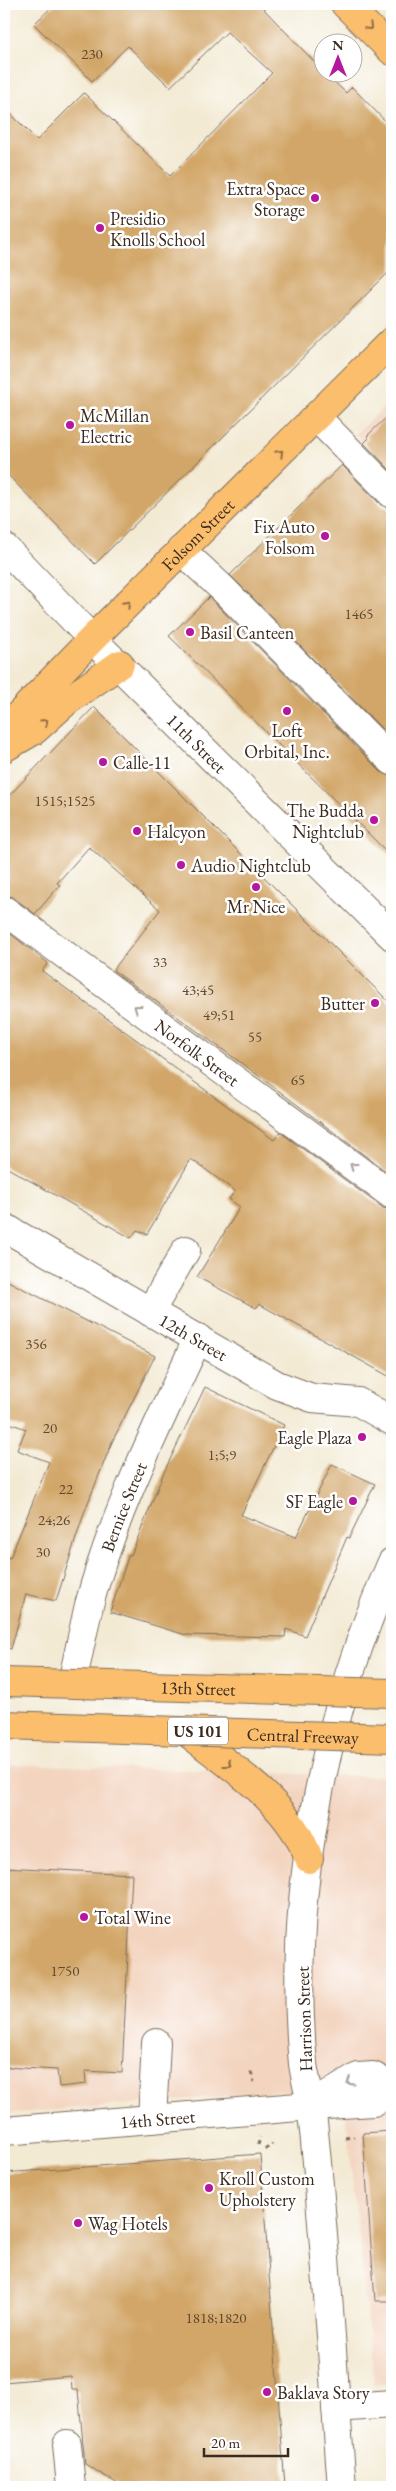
<svg xmlns="http://www.w3.org/2000/svg" width="396" height="2491" viewBox="0 0 396 2491" font-family="'EB Garamond',serif">
	<style>
		.built { fill: #f3d4bf }
		.building { fill: #d2a668 }
		.lines { fill: none; stroke-linecap: round; stroke-linejoin: round }
		.minor-casing { stroke: #7b6d5e; stroke-width: 30 }
		.major-casing { stroke: #7b6d5e; stroke-width: 30 }
		.path { stroke: #7b6d5e; stroke-width: 3; stroke-dasharray: 4 4; stroke-linecap: butt }
		.minor { stroke: #fff; stroke-width: 28 }
		.major { stroke: #fabe6d; stroke-width: 28 }
		.highway-bridge-casing { stroke: #7b6d5e; stroke-width: 30; stroke-linecap: butt }
		.highway-bridge { stroke: #fabe6d; stroke-width: 28 }
		.oneway { stroke: #916d42 }
		.oneway2 { stroke: #a79f9a }
		.poi-dot { fill: #b5179e; stroke: #fff; stroke-width: 2 }
		.labels { text-anchor: middle; dominant-baseline: central; stroke-width: 5; stroke-linejoin: round; paint-order: stroke }
		.number-label { font-size: 15px; fill: #614930 }
		.shield { fill: #fff; stroke: #766a62; stroke-width: 1 }
		.shield-label { font-size: 16px; font-weight: bold; fill: #3b2a1e }
		.poi-label { font-size: 18px; fill: #3b2a1e; stroke: #fff; text-anchor: start }
		.street-label { font-size: 18px; fill: #3b2a1e; stroke: #fff }
	</style>
	<rect width="100%" height="100%" fill="#fff"/>
	<filter id="ink" filterUnits="userSpaceOnUse"><feTurbulence type="fractalNoise" baseFrequency=".02" numOctaves="2"/><feDisplacementMap in="SourceGraphic" scale="10" xChannelSelector="R" yChannelSelector="G"/><feConvolveMatrix kernelMatrix="1 2 1 2 8 2 1 2 1" color-interpolation-filters="sRGB"/></filter>
	<filter id="wash" filterUnits="userSpaceOnUse"><feTurbulence type="fractalNoise" baseFrequency=".0096" numOctaves="4" result="noise"/><feDisplacementMap in="SourceGraphic" scale="20" xChannelSelector="R" yChannelSelector="G"/><feGaussianBlur stdDeviation="1.12" result="paint"/><feColorMatrix in="noise" values="0 0 0 0 0 0 0 0 0 0 0 0 0 0 0 0 0 1.4 0 .05"/><feComposite in="paint" operator="in"/></filter>
	<g filter="url(#wash)">
		<rect width="100%" height="100%" fill="#f3ead4"/>
		<g class="built">
			<path d="M392 400V471L355 434Z"/>
			<path d="M4 1764 392 1777V2383L374 2385 343 2087 4 2114Z"/>
		</g>
		<g id="blocks">
			<g class="building">
				<path d="M55 4H259L324 72 346 93 352 87 392 128V269L95 564 4 471V107L37 140 84 93 170 176 272 73 227 32 170 87 128 46 92 81 34 24Z"/>
				<path d="M392 412V472L364 443 369 438 367 436Z"/>
				<path d="M342 465 381 505 392 509V739L230 575Z"/>
				<path d="M209 597 381 772 392 776V857L169 636Z"/>
				<path d="M94 707 392 1005V1176L259 1076 113 970 160 910 89 847 57 883 60 885 35 914 13 897 4 895V801Z"/>
				<path d="M4 929 48 963 42 971 274 1140 280 1132 383 1208 392 1210V1378L259 1304 256 1308 197 1277 240 1207 229 1199 235 1191 191 1159 147 1234 137 1230 131 1238 4 1166Z"/>
				<path d="M4 1279 155 1356 112 1442 84 1513 56 1601 26 1594 11 1649 4 1648V1556L10 1558 49 1462 17 1450 26 1429 4 1421Z"/>
				<path d="M205 1387 284 1425 241 1515 296 1537 332 1464 375 1484 349 1538 347 1537 305 1636 286 1629 285 1637 186 1635 110 1612 129 1554 131 1555 164 1472Z"/>
				<path d="M4 1867 132 1874 122 2073 85 2071 86 2084 59 2087 57 2070 4 2067Z"/>
				<path d="M392 2131V2301H375L363 2133Z"/>
				<path d="M260 2154 285 2486 123 2487 85 2464 78 2390H72L71 2376 4 2382V2173Z"/>
			</g>
		</g>
	</g>
	<g filter="url(#ink)">
		<use href="#blocks" fill-opacity="0" stroke="#7b6d5e" stroke-width="1"/>
		<g class="lines">
			<g class="minor-casing">
				<g id="minor">
					<path d="M316 417 392 494"/>
					<path id="s1" d="M4 547 92 639 392 936"/>
					<path d="M181 550 223 589 392 761"/>
					<path id="s2" d="M4 910 392 1195"/>
					<path id="s3" d="M4 1227 277 1385 312 1398 358 1402 392 1421"/>
					<path d="M150 1312 186 1250"/>
					<path id="s4" d="M72 1683C78 1657 83 1631 89 1605 113 1515 159 1423 198 1338"/>
					<path d="M314 2104 358 2077 373 2076 392 2087"/>
					<path d="M152 2119 156 2043"/>
					<path id="s5" d="M4 2131 311 2106 373 2102 392 2092"/>
					<path d="M336 2408 392 2404"/>
					<path d="M67 2444 71 2487"/>
					<path d="M342 2487C335 2399 330 2311 322 2223 319 2184 316 2144 311 2106 309 2092 305 2078 303 2064 287 1894 324 1716 392 1562"/>
				</g>
			</g>
			<g class="major-casing">
				<g id="major">
					<path d="M345 4 392 51"/>
					<path id="s6" d="M4 730 92 639 392 341"/>
					<path d="M4 748 35 730 67 701 120 664"/>
					<path d="M189 1734C233 1768 290 1804 309 1859"/>
				</g>
			</g>
			<g class="path">
				<path d="M251 2072 254 2082"/>
				<path d="M345 2138 354 2137"/>
				<path d="M258 2145 260 2137"/>
				<path d="M265 2150 272 2144"/>
			</g>
			<use href="#minor" class="minor"/>
			<use href="#major" class="major"/>
			<g class="highway-bridge-casing">
				<g id="highway-bridge">
					<path id="s7" d="M4 1682 392 1693"/>
					<path id="s8" d="M4 1725 392 1738"/>
				</g>
			</g>
			<use href="#highway-bridge" class="highway-bridge"/>
		</g>
		<defs><path id="oneway-chevron" d="M-2-3.5L2.5 0L-2 3.5" fill="none" stroke-width="1.6" stroke-linecap="round" stroke-linejoin="round" transform="scale(1.25)"/></defs>
		<g class="oneway">
			<use href="#oneway-chevron" transform="translate(369 27) rotate(45)"/>
			<use href="#oneway-chevron" transform="translate(280 453) rotate(-45)"/>
			<use href="#oneway-chevron" transform="translate(127 604) rotate(-45)"/>
			<use href="#oneway-chevron" transform="translate(45 722) rotate(-42)"/>
			<use href="#oneway-chevron" transform="translate(228 1764) rotate(38)"/>
		</g>
		<g class="oneway2">
			<use href="#oneway-chevron" transform="translate(137 1008) rotate(-144)"/>
			<use href="#oneway-chevron" transform="translate(353 1166) rotate(-144)"/>
			<use href="#oneway-chevron" transform="translate(350 2082) rotate(148)"/>
		</g>
	</g>
	<g class="poi-dot">
		<circle cx="315" cy="198" r="5"/>
		<circle cx="100" cy="228" r="5"/>
		<circle cx="70" cy="425" r="5"/>
		<circle cx="325" cy="536" r="5"/>
		<circle cx="190" cy="632" r="5"/>
		<circle cx="287" cy="711" r="5"/>
		<circle cx="103" cy="762" r="5"/>
		<circle cx="374" cy="820" r="5"/>
		<circle cx="137" cy="831" r="5"/>
		<circle cx="181" cy="865" r="5"/>
		<circle cx="256" cy="887" r="5"/>
		<circle cx="375" cy="1003" r="5"/>
		<circle cx="362" cy="1437" r="5"/>
		<circle cx="353" cy="1501" r="5"/>
		<circle cx="84" cy="1917" r="5"/>
		<circle cx="209" cy="2188" r="5"/>
		<circle cx="78" cy="2223" r="5"/>
		<circle cx="267" cy="2392" r="5"/>
	</g>
	<g class="labels">
		<g class="number-label">
			<text x="92" y="53">230</text>
			<text x="359" y="613">1465</text>
			<text x="65" y="800">1515;1525</text>
			<text x="160" y="961">33</text>
			<text x="198" y="989">43;45</text>
			<text x="219" y="1014">49;51</text>
			<text x="255" y="1036">55</text>
			<text x="298" y="1079">65</text>
			<text x="36" y="1343">356</text>
			<text x="50" y="1427">20</text>
			<text x="222" y="1454">1;5;9</text>
			<text x="66" y="1488">22</text>
			<text x="54" y="1519">24;26</text>
			<text x="43" y="1551">30</text>
			<text x="65" y="1970">1750</text>
			<text x="216" y="2317">1818;1820</text>
		</g>
		<rect class="shield" x="168" y="1717.5" width="60" height="27" rx="4"/>
		<g class="shield-label">
			<text x="198" y="1731">US 101</text>
		</g>
		<g class="poi-label">
			<text x="305" y="188" text-anchor="end">Extra Space<tspan x="305" dy="21">Storage</tspan></text>
			<text x="110" y="218">Presidio<tspan x="110" dy="21">Knolls School</tspan></text>
			<text x="80" y="415">McMillan<tspan x="80" dy="21">Electric</tspan></text>
			<text x="315" y="526" text-anchor="end">Fix Auto<tspan x="315" dy="21">Folsom</tspan></text>
			<text x="200" y="632">Basil Canteen</text>
			<text x="287" y="730" text-anchor="middle">Loft<tspan x="287" dy="21">Orbital, Inc.</tspan></text>
			<text x="113" y="762">Calle-11</text>
			<text x="364" y="810" text-anchor="end">The Budda<tspan x="364" dy="21">Nightclub</tspan></text>
			<text x="147" y="831">Halcyon</text>
			<text x="191" y="865">Audio Nightclub</text>
			<text x="256" y="906" text-anchor="middle">Mr Nice</text>
			<text x="365" y="1003" text-anchor="end">Butter</text>
			<text x="352" y="1437" text-anchor="end">Eagle Plaza</text>
			<text x="343" y="1501" text-anchor="end">SF Eagle</text>
			<text x="94" y="1917">Total Wine</text>
			<text x="219" y="2178">Kroll Custom<tspan x="219" dy="21">Upholstery</tspan></text>
			<text x="88" y="2223">Wag Hotels</text>
			<text x="277" y="2392">Baklava Story</text>
		</g>
		<g class="street-label">
			<text stroke="none"><textPath href="#s6" startOffset="275">Folsom Street</textPath></text>
			<text stroke="none"><textPath href="#s1" startOffset="275">11th Street</textPath></text>
			<text stroke="none"><textPath href="#s2" startOffset="240">Norfolk Street</textPath></text>
			<text stroke="none"><textPath href="#s3" startOffset="219">12th Street</textPath></text>
			<text stroke="none"><textPath href="#s4" startOffset="184">Bernice Street</textPath></text>
			<text stroke="none"><textPath href="#s7" startOffset="194">13th Street</textPath></text>
			<text stroke="none"><textPath href="#s8" startOffset="299">Central Freeway</textPath></text>
			<text transform="translate(304 2019) rotate(-92)">Harrison Street</text>
			<text stroke="none"><textPath href="#s5" startOffset="154">14th Street</textPath></text>
		</g>
	</g>
	<rect width="396" height="2491" fill="none" stroke="#fff" stroke-width="20"/>
	<g transform="translate(338 58)"><circle r="24" fill="#ffffff" stroke="#b1aaa5"/>
	<path d="M0-4L9 19L0 12L-9 19Z" fill="#b5179e"/>
	<text y="-8" font-size="14" font-weight="bold" text-anchor="middle" fill="#3b2a1e">N</text>
	</g>
	<path d="M204 2448v8h84v-8" fill="none" stroke="#3b2a1e" stroke-width="2.5"/>
	<text x="211" y="2448" font-size="15" fill="#3b2a1e" stroke="#ffffff" stroke-width="4" paint-order="stroke">20 m</text>
</svg>
